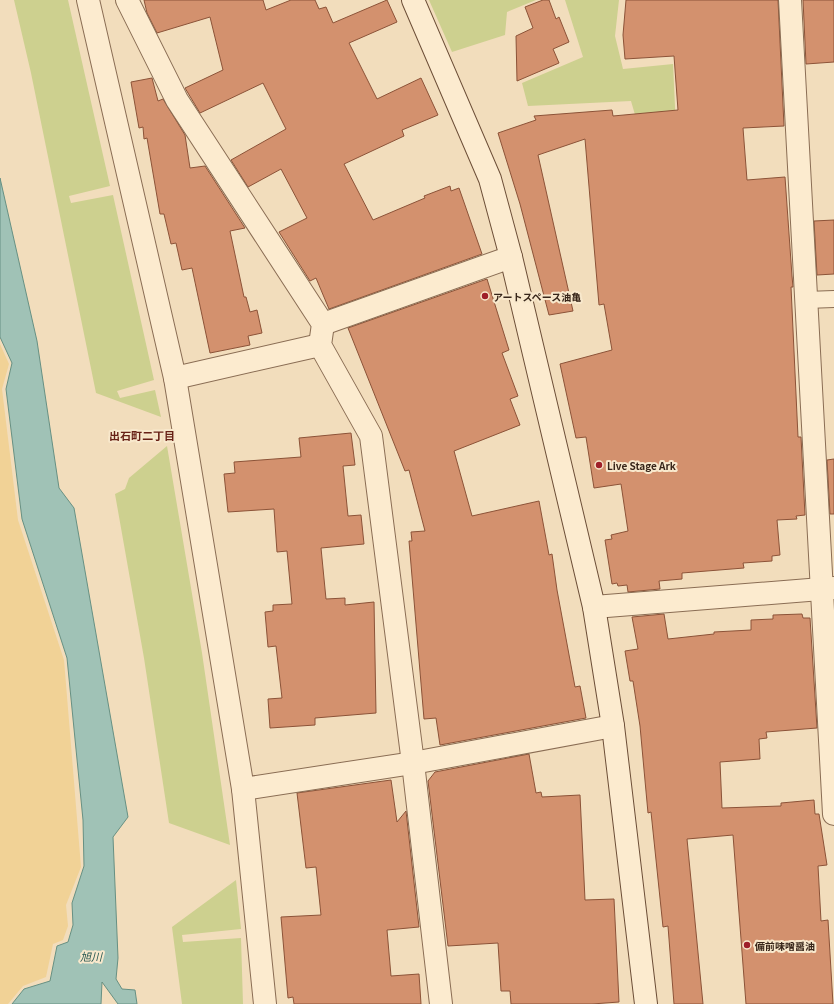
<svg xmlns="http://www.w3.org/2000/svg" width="834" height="1004" viewBox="0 0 834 1004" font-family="Georgia,'Noto Sans JP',serif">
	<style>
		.green { fill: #cdd08f }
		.sand { fill: #f1d296 }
		.water { fill: #a0c2b6; stroke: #679083 }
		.building { fill: #d3916e; stroke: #8c5338 }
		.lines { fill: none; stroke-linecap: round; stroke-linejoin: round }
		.lane-casing { stroke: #8a6d54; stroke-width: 18 }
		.street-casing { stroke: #8a6d54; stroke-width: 24 }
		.secondary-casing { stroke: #6c4e37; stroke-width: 24 }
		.lane { stroke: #fcebcf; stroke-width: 16 }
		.street { stroke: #fcebcf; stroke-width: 22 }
		.secondary { stroke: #fcebcf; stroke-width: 22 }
		.poi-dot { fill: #9f1f29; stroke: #f8e8cc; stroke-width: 1.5 }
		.labels { text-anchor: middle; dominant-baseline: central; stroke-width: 4; stroke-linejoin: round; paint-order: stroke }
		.poi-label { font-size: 10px; font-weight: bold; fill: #38261a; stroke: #f8e8cc; text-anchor: start }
		.neighbourhood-label { font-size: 11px; font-weight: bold; fill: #682116; stroke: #f8e8cc }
		.water-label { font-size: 11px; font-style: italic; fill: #285953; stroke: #f8e8cc }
	</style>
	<rect width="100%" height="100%" fill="#f2ddbc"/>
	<g class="green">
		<path d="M14 0H68L110 186 69 196 71 203 113 195 154 380 117 391 120 398 155 390 161 417 96 393 31 73Z"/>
		<path d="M429 0H536L507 12 505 35 452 52Z"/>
		<path d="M565 0H619L615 36 623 69 673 64 676 128 640 132 631 101 528 106 522 83 583 57Z"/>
		<path d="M167 446 202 653 230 845 169 823 144 658 115 494 125 489 129 478Z"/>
		<path d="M236 880 241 929 182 935 183 942 241 938 243 1004H182L172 927Z"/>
	</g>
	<path class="sand" d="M0 344 9 364 2 389 18 520 64 660 81 867 66 905 68 926 63 940 53 944 46 977 23 986 8 1004H0Z"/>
	<path class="water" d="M0 178 37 341 59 488 74 508 128 817 113 837 118 958 116 979 122 989 135 990 137 1004H118L102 982 101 1004H12L24 989 50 981 57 946 68 942 73 925 72 903 84 866 83 820 67 658 22 519 6 389 12 363 0 337Z"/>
	<g class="building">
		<path d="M144 0H263L266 10 291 0H315L319 9 326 7 333 23 387 0 397 22 349 43 377 99 421 78 438 115 402 130 404 136 344 164 373 220 425 198 424 196 450 186 451 191 459 188 482 254 329 309 316 278 310 281 279 232 307 218 281 169 248 187 231 160 286 129 263 83 200 113 185 88 223 70 210 17 157 33 147 13Z"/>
		<path d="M543 0H549L556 19 559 17 569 42 553 49 559 63 517 81 516 36 533 28 525 7Z"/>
		<path d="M626 0H778L784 126 743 128 747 180 785 177 792 276 793 287H791L798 437H801L805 515 796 516 797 519 777 520 780 555 772 556V561L743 563 744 568 682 573V579L659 581 660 589 628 592 627 585 618 586 617 583 612 584 605 540 612 539 611 535 628 531 621 484 594 488 586 437 576 438 560 364 612 350 604 304 599 305 585 139 538 155 573 311 549 315 520 204 498 133 536 120 534 116 612 110 613 116 678 110 674 56 625 59 623 35Z"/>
		<path d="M803 0H834V62L806 64Z"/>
		<path d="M152 78 158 101 163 99 185 135 190 168 205 166 245 228 230 231 244 297H246L250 312 257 310 262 333 248 336 250 345 210 353 192 268 182 270 176 243 171 244 164 214H160L147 138 144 139 143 127 139 128 131 82Z"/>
		<path d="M834 220V274L817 275 814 221Z"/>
		<path d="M487 279 509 350 502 353 518 396 510 399 520 425 454 451 472 516 539 501 549 555 552 554 557 590 575 687 580 686 586 718 440 745 436 718 424 719 409 541H412L411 532 425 531 409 470 405 471 348 328Z"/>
		<path d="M351 433 355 465 343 466 348 516 361 515 364 544 321 548 326 599 345 598V605L374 602 376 713 315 718V725L270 728 268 699 282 698 276 646 268 647 265 612 273 611V605L292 604 287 551 277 552 274 509 228 512 224 474 235 473 234 462 301 457 299 438Z"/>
		<path d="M834 459V514H830L827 460Z"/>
		<path d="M664 614 668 639 714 634V632L751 630V620L773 619V615L802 614 803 618H810L817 728 766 732 767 738 759 739 760 759 720 762 722 808 781 806V803L814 800 815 814H819L827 865 818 866 821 921 828 920 833 1004H746L733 835 687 839 703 1004H674L668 926 663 927 651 812 648 813 640 726 633 681H630L625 651 638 649 632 617Z"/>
		<path d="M529 754 536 793 541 792 542 797 580 795 585 900 614 899 619 1002 592 1004H511L510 991H501L498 943 448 946 428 781 435 772Z"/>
		<path d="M391 780 397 822 406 811 419 927 387 930 391 976 419 974 421 1004H294L293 997 288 998 281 917 321 915 316 867 306 868 297 793Z"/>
	</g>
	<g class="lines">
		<g class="lane-casing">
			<path id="lane" d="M806 300 834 299"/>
		</g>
		<g class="street-casing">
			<g id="street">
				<path d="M88 0 175 378 243 789 265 1004"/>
				<path d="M127 0 177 100 323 324 320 345 371 436 413 763 441 1004"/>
				<path d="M790 0 834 814"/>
				<path d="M323 324 511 257"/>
				<path d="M175 378 320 345"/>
				<path d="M594 607 834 588"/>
				<path d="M243 789 413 763 613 726"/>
			</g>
		</g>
		<g class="secondary-casing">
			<path id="secondary" d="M413 0 490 179 511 257 594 607 613 726 646 1004"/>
		</g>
		<use href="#lane" class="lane"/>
		<use href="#street" class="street"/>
		<use href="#secondary" class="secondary"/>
	</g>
	<g class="poi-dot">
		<circle cx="485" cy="296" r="4"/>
		<circle cx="599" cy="465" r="4"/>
		<circle cx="747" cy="945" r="4"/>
	</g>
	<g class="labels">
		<g class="poi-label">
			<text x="493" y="296">アートスペース油亀</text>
			<text x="607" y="465">Live Stage Ark</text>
			<text x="755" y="945">備前味噌醤油</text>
		</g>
		<g class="neighbourhood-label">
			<text x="142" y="435">出石町二丁目</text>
		</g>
		<g class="water-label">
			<text x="91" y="956">旭川</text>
		</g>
	</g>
</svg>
